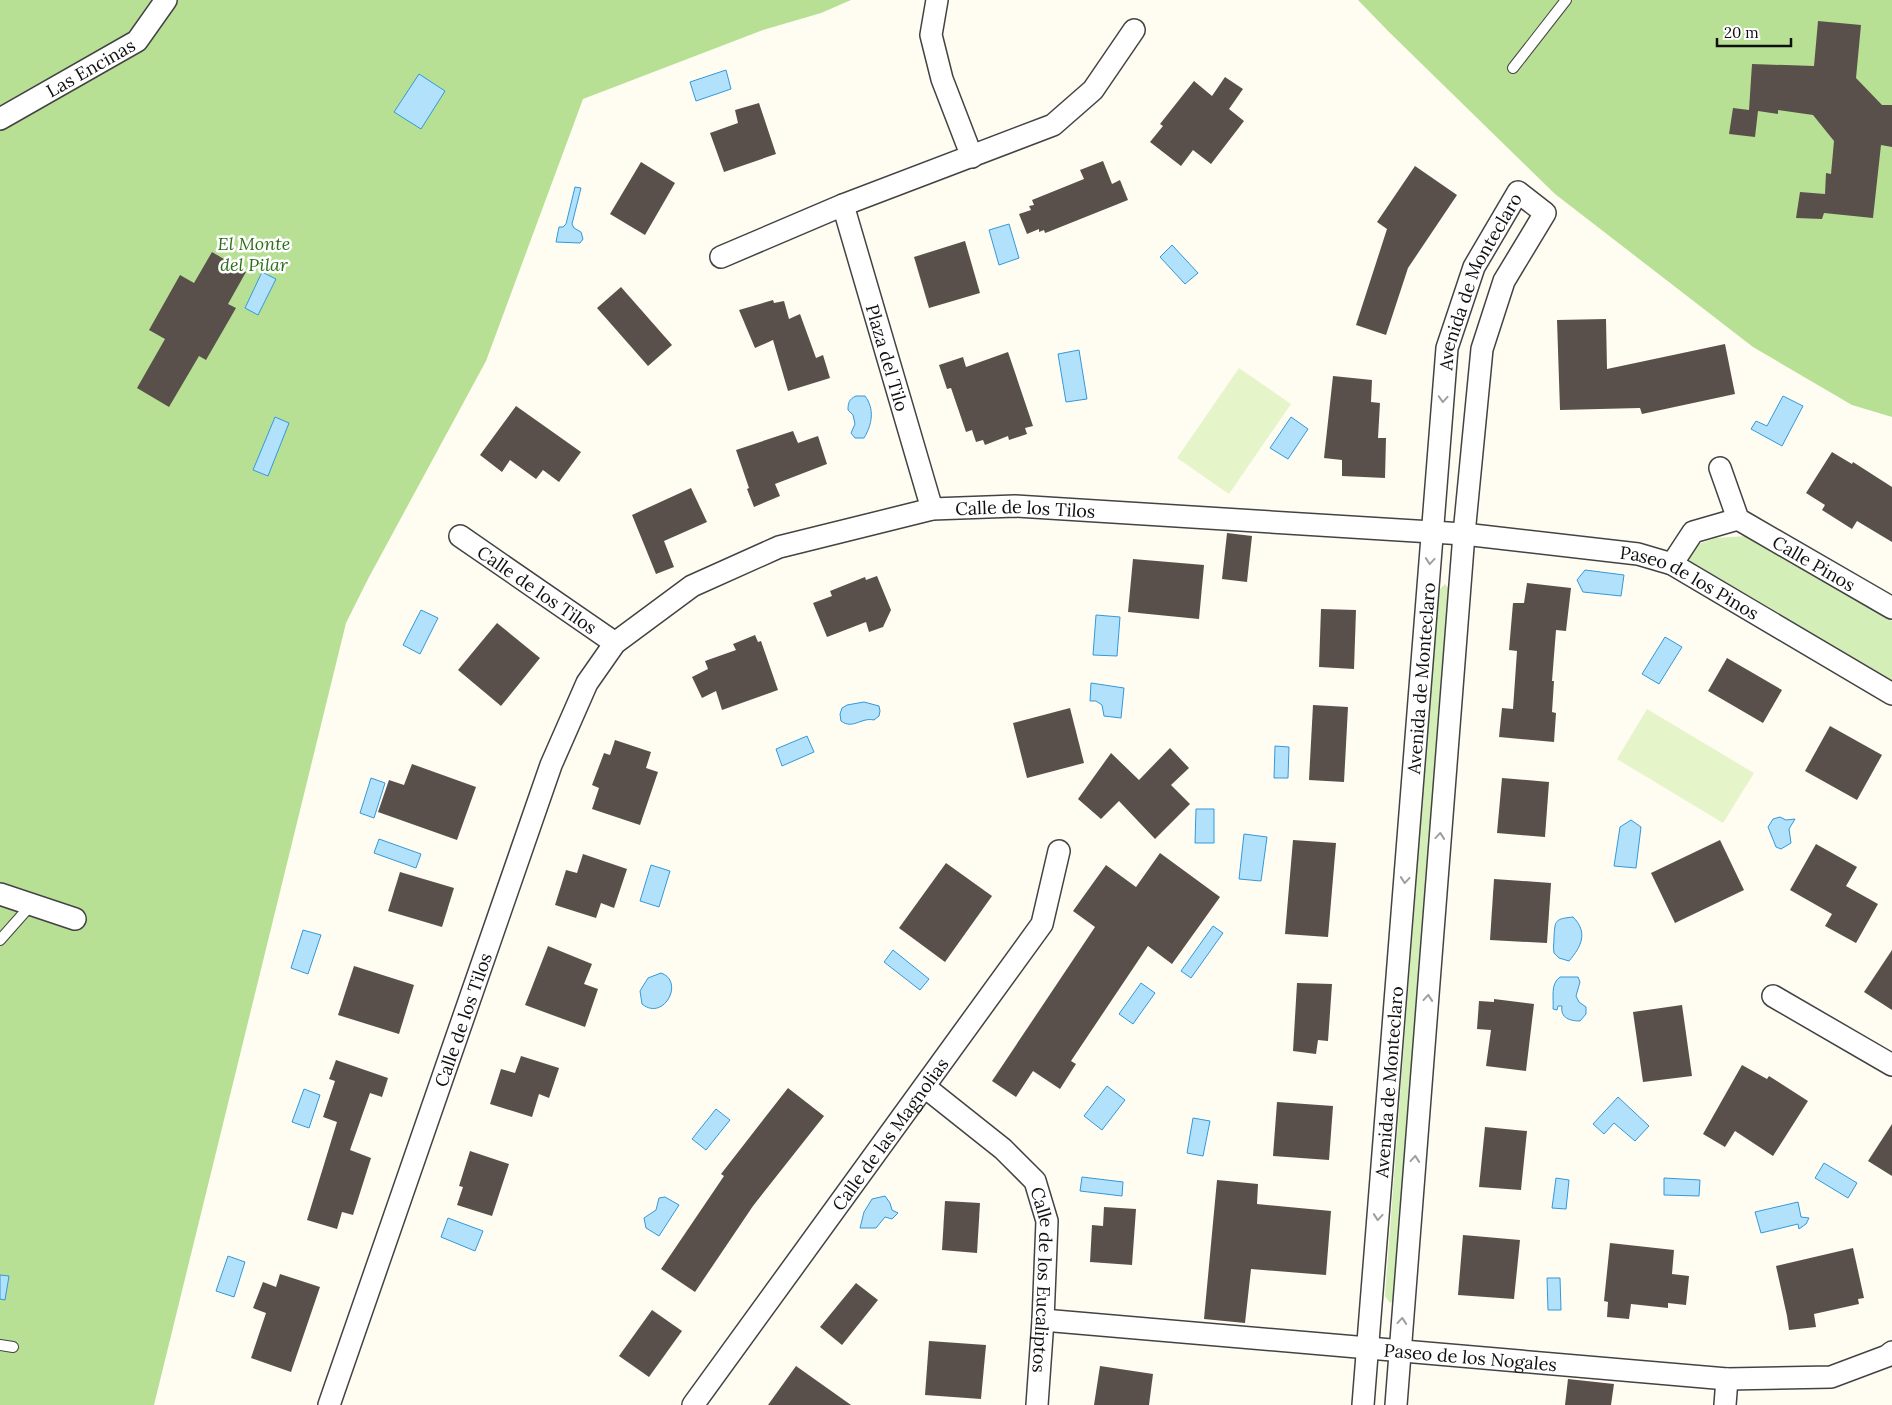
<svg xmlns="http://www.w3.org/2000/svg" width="1892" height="1405" viewBox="0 0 1892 1405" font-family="Lora,serif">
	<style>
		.green { fill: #d4eeb7 }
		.forest { fill: #b8e095 }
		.pitch { fill: #e6f4ca }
		.water { fill: #b2e1fc; stroke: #3299d9 }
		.building { fill: #5a504b }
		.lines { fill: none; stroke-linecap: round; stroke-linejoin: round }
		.lane-casing { stroke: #434343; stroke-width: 12 }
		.street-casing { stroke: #434343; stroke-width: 24 }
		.lane { stroke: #fff; stroke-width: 10 }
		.street { stroke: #fff; stroke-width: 21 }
		.oneway { stroke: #9f9f9f }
		.labels { text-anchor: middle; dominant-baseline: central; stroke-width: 5; stroke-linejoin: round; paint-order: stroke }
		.street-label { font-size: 18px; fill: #101010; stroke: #fff }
		.park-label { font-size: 18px; font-style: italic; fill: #2c6f19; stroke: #fff }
	</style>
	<rect width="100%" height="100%" fill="#fffcf2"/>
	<g class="green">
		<path d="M1747 536 1892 621V680L1688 560 1699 544 1716 538Z"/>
		<path d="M1445 584 1451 591 1398 1298 1390 1303 1385 1296 1438 591Z"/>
	</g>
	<g class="forest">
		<path d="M0 0H851L821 13 763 30 583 99 486 361 368 579 346 623 154 1405H0Z"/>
		<path d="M1358 0H1892V417L1852 405 1753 347 1555 194 1388 31Z"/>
	</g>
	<g class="pitch">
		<path d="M1239 368 1291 404 1229 494 1177 458Z"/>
		<path d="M1647 709 1754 773 1723 823 1617 759Z"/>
	</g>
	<g class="water">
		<path d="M726 70 731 89 696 101 690 82Z"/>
		<path d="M419 74 445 91 421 129 394 112Z"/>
		<path d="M575 187 581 188 572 224 574 228 581 232 583 239 580 243 556 242 559 227H563L566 224Z"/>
		<path d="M1009 224 1019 258 999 265 989 230Z"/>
		<path d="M1172 245 1198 273 1185 284 1160 257Z"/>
		<path d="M262 272 276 279 258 315 245 308Z"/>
		<path d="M1079 350 1087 399 1066 402 1058 354Z"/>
		<path d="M856 396H865C875 409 872 425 864 438H855L851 433 855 424 853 415 848 410C848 403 849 399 856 396Z"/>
		<path d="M1783 396 1803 406 1782 446 1751 429 1756 421 1767 426Z"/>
		<path d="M275 417 289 423 268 476 253 470Z"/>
		<path d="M1291 417 1308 429 1288 459 1270 448Z"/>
		<path d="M1585 570 1624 575 1621 596 1583 592 1577 580Z"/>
		<path d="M421 610 438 618 420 654 403 645Z"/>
		<path d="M1096 615 1120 617 1117 656 1093 655Z"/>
		<path d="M1665 637 1682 647 1659 684 1642 674Z"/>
		<path d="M1091 683 1124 688 1121 718 1104 716 1102 705 1096 701H1090Z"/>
		<path d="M864 702 879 706 880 711 879 716 874 720C861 717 853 730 841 721L840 714 842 708 847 705Z"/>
		<path d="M807 736 814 752 782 766 776 749Z"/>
		<path d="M1275 746 1289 747 1288 778H1274Z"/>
		<path d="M371 778 385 783 374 818 360 813Z"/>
		<path d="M1196 809H1214V843H1195Z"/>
		<path d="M1780 817 1786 820 1795 819 1789 829 1791 843 1781 849 1776 847 1768 827 1773 819Z"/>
		<path d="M1631 820 1641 827 1636 868 1614 866 1620 827Z"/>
		<path d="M1244 834 1267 837 1261 881 1239 879Z"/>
		<path d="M379 839 421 854 416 868 374 853Z"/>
		<path d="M651 865 670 871 659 907 640 901Z"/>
		<path d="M1573 917C1588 932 1582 946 1569 961L1559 958 1554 953C1553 947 1554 943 1554 937 1555 920 1555 919 1573 917Z"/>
		<path d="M1213 926 1223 933 1191 978 1181 971Z"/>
		<path d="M303 930 321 935 308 974 291 968Z"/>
		<path d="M893 950 929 979 920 990 884 962Z"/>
		<path d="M661 973C685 981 664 1022 642 1004L640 991 648 978Z"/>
		<path d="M1560 977H1578L1580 982 1576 996 1579 1002 1586 1007V1014L1580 1021C1570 1021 1560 1018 1562 1006H1558L1557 1010 1553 1009C1554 998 1550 984 1560 977Z"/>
		<path d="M1141 983 1155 993 1133 1024 1119 1014Z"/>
		<path d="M1107 1086 1125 1100 1102 1130 1084 1116Z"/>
		<path d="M304 1089 320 1095 309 1128 292 1122Z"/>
		<path d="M1618 1097 1649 1126 1635 1141 1614 1123 1604 1134 1593 1124Z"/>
		<path d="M716 1109 730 1120 706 1150 692 1139Z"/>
		<path d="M1193 1118 1210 1121 1203 1156 1187 1153Z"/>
		<path d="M1824 1163 1857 1183 1848 1198 1815 1178Z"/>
		<path d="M1082 1177 1123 1182 1122 1196 1080 1191Z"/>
		<path d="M1556 1178 1569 1180 1566 1209 1552 1208Z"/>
		<path d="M1664 1178 1700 1180 1699 1196 1664 1195Z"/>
		<path d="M885 1196 890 1203 892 1210 898 1213 892 1219 885 1217 876 1228H860L864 1212 872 1199Z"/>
		<path d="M665 1197 679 1205 659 1236 646 1228 644 1218 656 1210 659 1198Z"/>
		<path d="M1798 1202 1801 1217 1809 1218 1806 1224 1799 1229 1798 1224 1761 1233 1755 1212Z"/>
		<path d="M448 1218 483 1231 475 1251 441 1237Z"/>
		<path d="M228 1256 245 1262 234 1297 216 1291Z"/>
		<path d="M0 1275 9 1276 5 1300 0 1299Z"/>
		<path d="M1547 1278H1560L1561 1310H1548Z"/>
	</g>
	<g class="building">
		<path d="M1818 21 1861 25 1856 78 1882 105H1892V147L1881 145 1873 218 1824 213 1822 219 1796 218 1800 192 1825 194 1826 173 1831 174 1834 141 1813 115 1778 110V114L1758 111 1755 137 1729 134 1733 108 1749 110 1752 64 1814 66Z"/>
		<path d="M1225 77 1243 89 1229 109 1244 121 1211 164 1193 150 1181 166 1150 142 1163 126 1160 124 1194 81 1212 96Z"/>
		<path d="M759 103 776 154 724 172 710 133 738 123 735 110Z"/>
		<path d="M1103 161 1112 184 1120 180 1128 200 1048 232 1045 233 1044 230 1039 232V229L1027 234 1019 214 1031 210 1029 206 1034 205 1032 200 1084 179 1080 170Z"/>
		<path d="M641 162 675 183 645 235 610 214Z"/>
		<path d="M1415 166 1457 195 1408 268 1386 335 1356 325 1387 229 1377 222Z"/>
		<path d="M965 241 980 293 929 308 914 257Z"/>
		<path d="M212 252 246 272 228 304 236 308 206 360 199 356 169 407 137 388 165 339 149 330 180 275 194 283Z"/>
		<path d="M621 287 672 345 648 366 597 308Z"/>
		<path d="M773 300 774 303 784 301 789 319 800 314 816 358 823 355 830 378 788 391 773 340 755 348 739 310Z"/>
		<path d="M1606 319 1607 369 1725 344 1735 394 1642 414 1640 408 1560 410 1557 320Z"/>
		<path d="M1008 352 1033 426 1025 428 1027 434 1009 440 1008 436 985 445 983 440 976 442 972 430 966 432 951 388 947 389 939 365 963 357 966 367Z"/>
		<path d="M1333 376 1372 380 1371 402 1380 403 1378 438H1386L1385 478 1342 476V460L1324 458Z"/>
		<path d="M516 406 581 452 559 482 543 470 536 479 510 460 502 472 480 455Z"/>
		<path d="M793 431 798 443 818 436 827 464 775 484 780 496 754 507 747 489 749 488 736 450Z"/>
		<path d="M1832 452 1852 464 1853 462 1892 487V542L1857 521 1852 529 1822 510 1825 505 1806 493Z"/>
		<path d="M691 488 707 522 664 541 674 567 656 574 632 515Z"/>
		<path d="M1227 533 1252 536 1247 582 1222 579Z"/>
		<path d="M1133 559 1204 565 1199 619 1128 612Z"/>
		<path d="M877 576 891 610 883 627 869 632 866 622 827 637 813 603 832 596 830 591 865 577 866 580Z"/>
		<path d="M1527 583 1571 588 1566 631 1556 630 1552 681H1554L1552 712 1556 713 1554 742 1499 737 1502 708 1513 709 1517 651 1509 650 1513 603H1524Z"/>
		<path d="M1321 609 1356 610 1354 669 1319 667Z"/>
		<path d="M497 623 540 658 501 706 458 670Z"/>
		<path d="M755 635 758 642 761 641 778 690 722 710 716 691 702 698 692 677 708 669 705 661 736 650 733 644Z"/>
		<path d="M1727 658 1782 690 1763 723 1708 691Z"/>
		<path d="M1313 705 1348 707 1344 782 1309 780Z"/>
		<path d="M1070 708 1084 763 1027 778 1013 723Z"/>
		<path d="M1830 726 1882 755 1857 800 1805 771Z"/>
		<path d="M615 740 651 752 646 768 658 772 640 825 592 809 599 788 592 785 604 753 610 755Z"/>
		<path d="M1170 748 1189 768 1171 785 1190 804 1155 839 1119 801 1101 819 1078 799 1111 753 1139 780Z"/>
		<path d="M412 764 476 787 457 840 378 812 389 780 404 785Z"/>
		<path d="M1502 778 1549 782 1545 837 1497 833Z"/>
		<path d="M1293 840 1336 843 1328 937 1285 934Z"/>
		<path d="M1720 840 1744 890 1675 923 1651 873Z"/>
		<path d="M1816 844 1857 867 1846 886 1878 904 1856 943 1825 926 1832 914 1790 890Z"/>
		<path d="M1160 853 1220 897 1172 964 1148 946 1071 1061 1076 1064 1060 1089 1033 1071 1016 1097 992 1081 1095 927 1073 911 1106 865 1136 887Z"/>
		<path d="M583 854 627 869 614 908 601 903 596 918 555 905 566 870 577 873Z"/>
		<path d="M946 863 992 896 945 962 899 928Z"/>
		<path d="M400 872 454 888 442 927 388 911Z"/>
		<path d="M1494 879 1551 883 1547 943 1490 940Z"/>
		<path d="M548 946 592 964 584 984 598 989 585 1027 525 1005Z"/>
		<path d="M1892 950V1010L1864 992Z"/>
		<path d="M354 966 414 985 399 1034 338 1015Z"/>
		<path d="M1297 983 1332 984 1328 1041 1318 1040 1316 1054 1293 1051Z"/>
		<path d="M1494 999 1534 1004 1526 1071 1486 1066 1491 1030 1477 1029 1479 1001 1494 1002Z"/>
		<path d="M1682 1005 1692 1076 1643 1082 1633 1012Z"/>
		<path d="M521 1056 559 1068 549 1098 539 1094 532 1117 490 1104 501 1069 515 1073Z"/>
		<path d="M336 1060 388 1078 382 1097 370 1093 350 1150 371 1158 353 1215 342 1212 337 1229 307 1220 337 1122 323 1117 335 1081 329 1079Z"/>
		<path d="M1742 1065 1767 1079 1769 1076 1808 1101 1773 1156 1735 1131 1725 1147 1703 1134Z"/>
		<path d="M788 1088 824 1116 753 1206 695 1292 661 1269 724 1176 721 1174Z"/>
		<path d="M1277 1102 1333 1106 1329 1160 1273 1156Z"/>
		<path d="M1892 1124V1176L1868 1161Z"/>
		<path d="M1485 1127 1527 1131 1521 1190 1479 1187Z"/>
		<path d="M470 1151 509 1164 492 1216 457 1205 463 1187 459 1186Z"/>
		<path d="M1217 1180 1258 1184 1257 1204 1331 1211 1326 1275 1251 1269 1245 1323 1204 1319Z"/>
		<path d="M945 1201 980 1203 977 1253 942 1250Z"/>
		<path d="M1104 1207 1136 1209 1132 1265 1090 1262 1092 1225 1103 1226Z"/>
		<path d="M1463 1235 1520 1240 1514 1299 1458 1295Z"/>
		<path d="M1610 1243 1674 1250 1672 1274 1689 1276 1686 1305 1668 1303V1308L1631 1304 1629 1319 1607 1317 1608 1302 1604 1301Z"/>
		<path d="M1853 1248 1864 1298 1858 1299 1859 1304 1814 1314 1816 1327 1789 1330 1787 1316 1776 1266Z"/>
		<path d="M280 1274 320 1287 291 1372 251 1358 266 1313 253 1308 263 1282 276 1287Z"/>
		<path d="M856 1283 878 1300 842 1345 820 1327Z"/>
		<path d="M652 1310 682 1331 649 1377 619 1356Z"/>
		<path d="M929 1341 986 1345 981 1399 925 1395Z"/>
		<path d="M796 1366 851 1405H768Z"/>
		<path d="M1100 1366 1153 1374 1149 1405H1094Z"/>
		<path d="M1568 1379 1614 1384 1611 1405H1565Z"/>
	</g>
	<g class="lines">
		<g class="lane-casing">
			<g id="lane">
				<path d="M1513 68 1566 0"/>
				<path d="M0 940 31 905"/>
				<path d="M0 1345 13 1347"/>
			</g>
		</g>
		<g class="street-casing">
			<g id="street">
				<path d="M937 0 931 35 942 79 972 157"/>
				<path id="s1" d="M0 119 137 41 166 0"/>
				<path id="s2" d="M843 205 932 509"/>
				<path d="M721 257 843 205 1053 125 1093 90 1134 30"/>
				<path id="s3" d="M1720 468 1738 519 1892 608"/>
				<path id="s4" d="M460 536 615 643"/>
				<path d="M1672 564 1693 532 1738 519"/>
				<path d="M0 894 75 919"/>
				<path d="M1773 996 1892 1065"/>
				<path id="s5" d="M925 1087 1003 1149 1035 1181 1047 1221 1043 1320 1037 1405"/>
				<path id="s6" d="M1043 1320 1727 1379 1831 1377 1887 1356 1892 1352"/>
				<path id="s7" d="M329 1405 551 765 587 683 615 643 692 586 779 547 932 509 1015 506 1464 534 1638 554 1672 564 1892 694"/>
				<path id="s8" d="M693 1405 1042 924 1059 851"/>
				<path id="s9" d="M1363 1405 1447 348 1474 267 1518 192 1545 213 1504 281 1482 349 1464 534 1396 1405"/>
				<path d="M1725 1405 1727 1379"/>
			</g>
		</g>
		<use href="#lane" class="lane"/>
		<use href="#street" class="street"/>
	</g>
	<defs><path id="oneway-chevron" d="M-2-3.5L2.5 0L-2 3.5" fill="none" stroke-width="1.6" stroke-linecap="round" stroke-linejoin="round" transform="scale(1.25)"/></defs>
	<g class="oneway">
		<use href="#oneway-chevron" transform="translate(1443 399) rotate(94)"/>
		<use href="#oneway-chevron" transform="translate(1430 561) rotate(95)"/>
		<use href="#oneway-chevron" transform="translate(1440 836) rotate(-85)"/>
		<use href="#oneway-chevron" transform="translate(1405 880) rotate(95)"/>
		<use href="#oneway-chevron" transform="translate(1428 998) rotate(-85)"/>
		<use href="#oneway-chevron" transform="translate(1415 1159) rotate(-85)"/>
		<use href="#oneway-chevron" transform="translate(1378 1217) rotate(95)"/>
		<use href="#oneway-chevron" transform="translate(1402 1321) rotate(-85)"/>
	</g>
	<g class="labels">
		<g class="street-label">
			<text stroke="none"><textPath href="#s1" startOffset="104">Las Encinas</textPath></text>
			<text stroke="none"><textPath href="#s9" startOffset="1134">Avenida de Monteclaro</textPath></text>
			<text stroke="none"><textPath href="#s2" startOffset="159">Plaza del Tilo</textPath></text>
			<text stroke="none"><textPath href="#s7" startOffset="1258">Calle de los Tilos</textPath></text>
			<text stroke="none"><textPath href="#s3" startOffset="142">Calle Pinos</textPath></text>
			<text stroke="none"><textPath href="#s7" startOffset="1931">Paseo de los Pinos</textPath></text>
			<text stroke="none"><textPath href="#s4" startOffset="94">Calle de los Tilos</textPath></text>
			<text stroke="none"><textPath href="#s9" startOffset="729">Avenida de Monteclaro</textPath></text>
			<text stroke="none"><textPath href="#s7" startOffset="408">Calle de los Tilos</textPath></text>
			<text stroke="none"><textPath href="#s9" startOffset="324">Avenida de Monteclaro</textPath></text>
			<text stroke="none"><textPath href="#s8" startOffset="335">Calle de las Magnolias</textPath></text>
			<text stroke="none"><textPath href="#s5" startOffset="245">Calle de los Eucaliptos</textPath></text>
			<text stroke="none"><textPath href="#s6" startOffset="429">Paseo de los Nogales</textPath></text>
		</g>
		<g class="park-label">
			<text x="254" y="243">El Monte<tspan x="254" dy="21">del Pilar</tspan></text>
		</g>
	</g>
	<path d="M1717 38v8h74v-8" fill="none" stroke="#101010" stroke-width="2.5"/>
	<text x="1724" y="38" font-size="15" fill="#101010" stroke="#ffffff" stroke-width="4" paint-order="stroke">20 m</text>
</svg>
